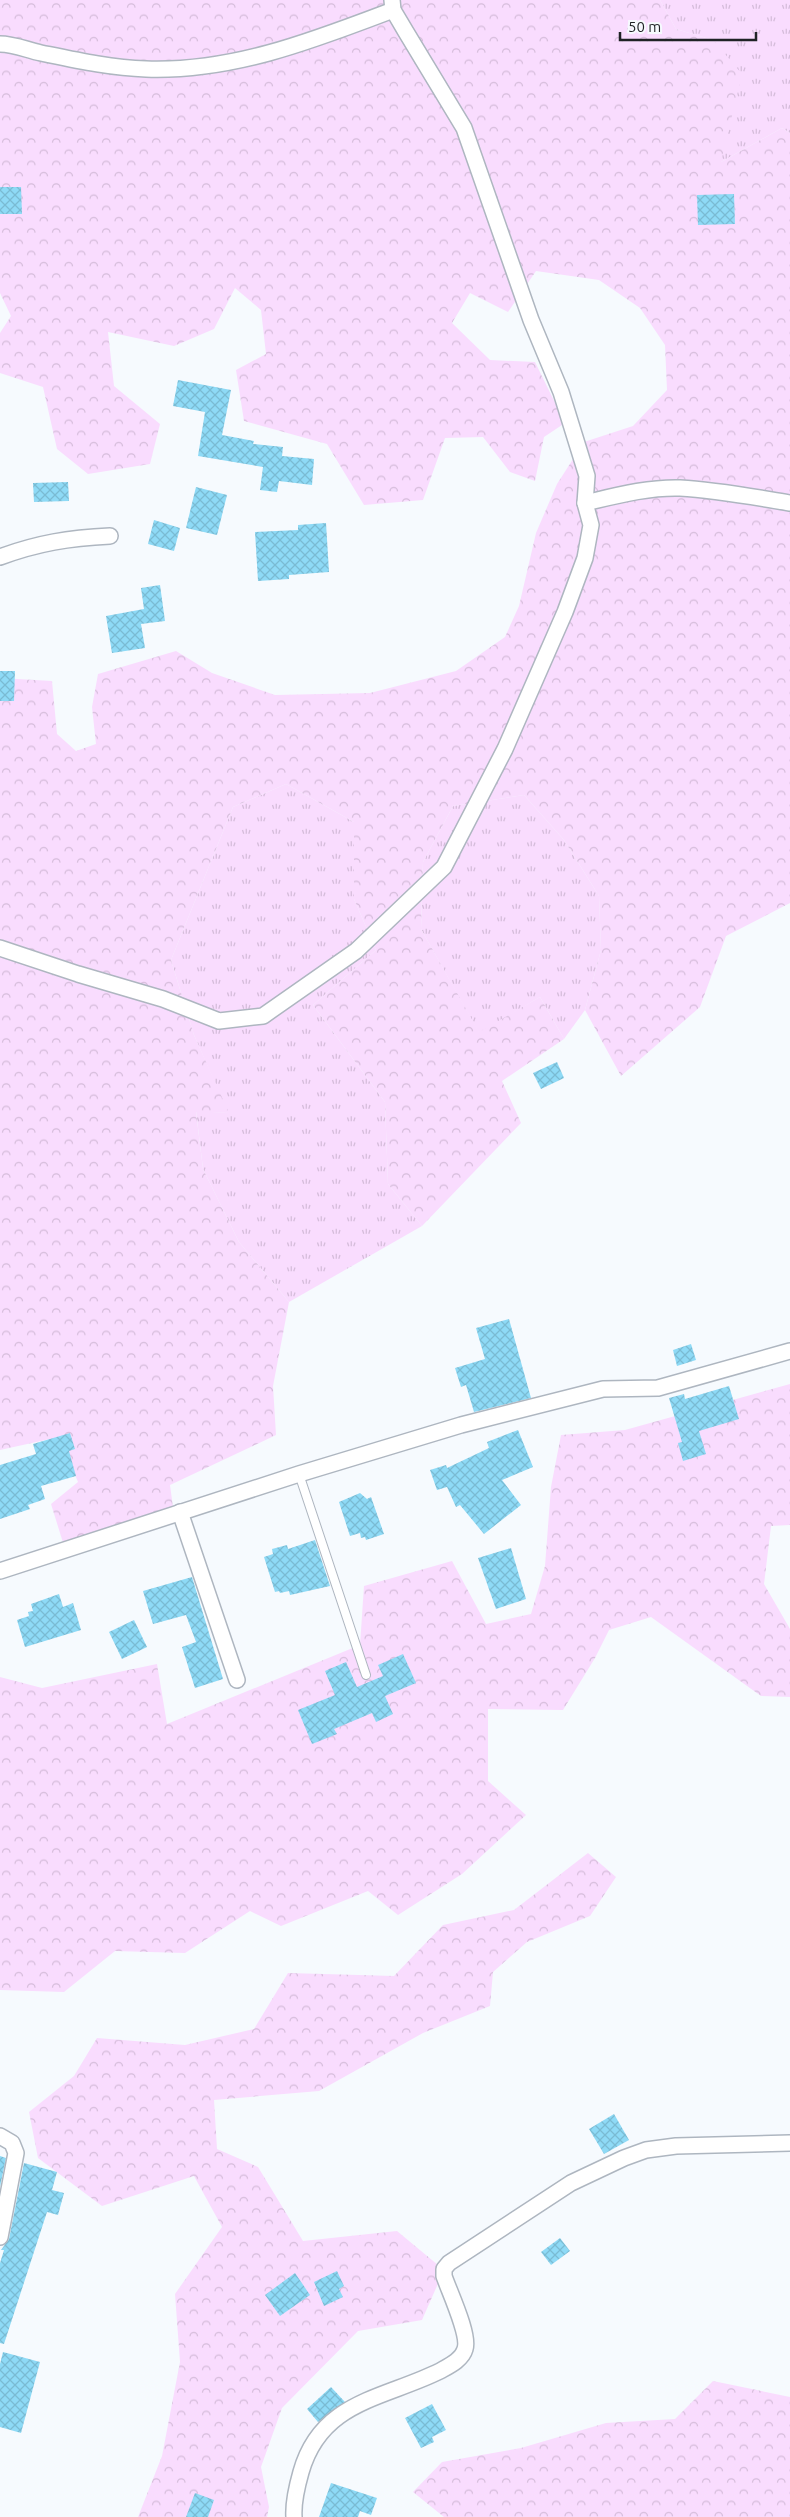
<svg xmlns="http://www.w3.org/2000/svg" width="790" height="2517" viewBox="0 0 790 2517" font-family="Ubuntu,sans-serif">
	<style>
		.grass { fill: url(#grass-tufts) }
		.forest { fill: url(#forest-crowns) }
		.building { fill: url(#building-cross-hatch) }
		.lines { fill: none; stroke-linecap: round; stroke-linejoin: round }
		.service-casing { stroke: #aeb6c0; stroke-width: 10 }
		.minor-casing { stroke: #aeb6c0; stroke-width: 18 }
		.service { stroke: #fff; stroke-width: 8 }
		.minor { stroke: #fff; stroke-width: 15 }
	</style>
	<defs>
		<pattern id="grass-tufts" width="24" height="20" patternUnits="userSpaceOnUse" patternTransform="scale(1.25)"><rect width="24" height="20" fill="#f9dcfe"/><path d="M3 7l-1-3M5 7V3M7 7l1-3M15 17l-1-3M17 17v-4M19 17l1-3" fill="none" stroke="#d5bcda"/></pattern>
		<pattern id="forest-crowns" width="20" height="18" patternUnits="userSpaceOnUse" patternTransform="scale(1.25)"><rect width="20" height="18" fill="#f9dcfe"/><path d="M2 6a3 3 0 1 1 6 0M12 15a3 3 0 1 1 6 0" fill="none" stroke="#d5bcda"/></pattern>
		<pattern id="building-cross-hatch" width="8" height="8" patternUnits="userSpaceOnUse" patternTransform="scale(1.25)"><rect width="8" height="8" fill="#8edaf6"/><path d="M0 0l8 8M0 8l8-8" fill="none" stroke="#7abbd3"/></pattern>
	</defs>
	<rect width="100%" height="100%" fill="#f6fafe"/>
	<g class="grass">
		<path d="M660 0H790V133L782 128 721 162 713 40 676 29Z"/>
		<path d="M286 784 354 822V899L376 950 313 1005 385 1102 388 1184 422 1226 289 1302 239 1242 203 1169 196 1111 228 1113 194 1035 171 960 233 807Z"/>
		<path d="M524 795 564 840 599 896 601 950 585 1010 564 1039 540 997 479 1033 421 929 423 862 453 806Z"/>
	</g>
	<g class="forest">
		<path d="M0 0H660L676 29 713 40 742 74 721 162 782 128 790 133V903L726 936 700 1007 621 1076 585 1010 601 950 599 896 564 840 524 795 453 806 423 862 421 929 479 1032 540 997 564 1039 502 1081 521 1123 422 1226 388 1184 385 1102 313 1005 376 950 354 899V822L286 784 233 807 171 960 194 1035 229 1113 196 1112 203 1169 239 1242 289 1302 273 1386 276 1435 170 1485 174 1515 65 1549 51 1504 78 1482 59 1437 0 1450V678L52 681 57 734 76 751 96 744 92 707 98 674 176 651 212 673 275 695 370 693 456 671 505 637 519 606 536 533 557 484 584 442 633 426 667 390 665 345 640 308 599 280 536 271 508 312 470 293 452 323 490 360 535 362 565 423 544 437 535 481 510 472 483 437 445 438 423 500 364 505 327 444 244 421 236 370 266 354 261 310 235 288 214 329 174 346 108 332 114 386 160 424 150 464 88 474 57 449 43 387 0 373V333L11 316 0 293Z"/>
		<path d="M790 1384V1525L771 1526 764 1584 790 1629V1697L761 1696 651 1617 609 1630 595 1658 563 1710 488 1709V1781L526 1815 462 1874 398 1915 368 1891 281 1926 250 1911 185 1953 115 1951 64 1992 0 1990V1677L42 1688 157 1664 167 1724 360 1645 364 1586 452 1561 486 1624 531 1614 545 1566 551 1487 561 1435 625 1430Z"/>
		<path d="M588 1853 616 1877 590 1916 527 1942 493 1972 490 2006 423 2033 319 2091 214 2100 217 2149 258 2167 303 2241 397 2231 444 2270 422 2320 358 2331 282 2408 261 2467 269 2507 267 2517H138L162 2456 180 2362 175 2294 222 2227 194 2176 102 2206 38 2158 29 2112 74 2076 97 2038 185 2045 254 2029 288 1973 394 1976 443 1925 514 1910Z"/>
		<path d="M713 2381 790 2397V2517H444L413 2492 442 2462 521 2448 606 2423 675 2419Z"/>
	</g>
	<g class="building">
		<path d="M0 187H21L22 214H0Z"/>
		<path d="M734 194 735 224 698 225 697 195Z"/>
		<path d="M178 380 231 390 222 435 254 441 253 444 283 447 282 456 314 459 312 485 279 481 277 492 260 490 263 467 198 456 205 412 173 406Z"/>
		<path d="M68 482 69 501 34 502 33 483Z"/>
		<path d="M196 487 227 495 217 535 186 528Z"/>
		<path d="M154 520 180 528 174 551 148 544Z"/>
		<path d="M326 523 329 572 289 575V579L258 581 255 532 298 530V525Z"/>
		<path d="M160 585 165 621 141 624 145 648 112 653 106 616 144 609 141 588Z"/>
		<path d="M0 671H15L14 701H0Z"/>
		<path d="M557 1062 564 1078 541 1089 533 1073Z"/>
		<path d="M509 1319 531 1398 474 1412 466 1385 461 1387 455 1368 485 1359 476 1328Z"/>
		<path d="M691 1344 696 1360 677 1366 673 1350Z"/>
		<path d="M729 1386 739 1419 699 1431 706 1454 683 1461 678 1443 682 1442 669 1398 684 1394 685 1399Z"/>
		<path d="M518 1430 533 1467 502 1480 521 1505 484 1534 460 1505 456 1507 447 1487 437 1490 430 1470 446 1465 447 1468 489 1448 487 1442Z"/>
		<path d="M70 1433 75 1449 69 1451 76 1476 41 1486 45 1499 28 1505 30 1509 0 1519V1465L36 1454 33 1444Z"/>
		<path d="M360 1493 367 1499 371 1497 384 1534 366 1540 365 1537 361 1538 360 1533 350 1536 339 1502Z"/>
		<path d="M315 1540 330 1586 290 1595 289 1591 280 1593 279 1591 275 1592 264 1557 273 1554 272 1549 287 1545 288 1549Z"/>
		<path d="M511 1548 526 1599 496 1609 478 1558Z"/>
		<path d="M192 1577 223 1679 195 1688 182 1647 196 1642 186 1615 153 1624 143 1591Z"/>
		<path d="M59 1594 63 1607 73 1603 81 1630 25 1647 17 1620 29 1616 28 1612 33 1611 31 1604Z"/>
		<path d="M134 1620 147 1647 122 1659 109 1632Z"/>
		<path d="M403 1654 416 1683 385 1696 393 1714 376 1722 372 1713 334 1729 337 1734 312 1744 298 1710 335 1695 325 1671 346 1662 357 1687 383 1676 378 1665Z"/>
		<path d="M614 2114 629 2140 604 2154 589 2129Z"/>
		<path d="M0 2156 6 2158 0 2187Z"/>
		<path d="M24 2163 57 2172 52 2190 64 2193 58 2215 47 2212 4 2344 0 2343V2263L4 2250H1L9 2239Z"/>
		<path d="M560 2238 570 2251 551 2265 541 2252Z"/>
		<path d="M337 2271 344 2286 339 2289 343 2297 324 2306 314 2282Z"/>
		<path d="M295 2273 310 2295 280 2316 265 2295Z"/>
		<path d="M3 2352 40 2362 21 2433 0 2427V2364Z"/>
		<path d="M331 2387 345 2402 318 2422 307 2409Z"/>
		<path d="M432 2404 446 2430 432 2437 434 2442 421 2448 405 2418Z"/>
		<path d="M331 2483 377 2498 371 2515 360 2511 358 2517H319Z"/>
		<path d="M195 2493 214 2500 208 2517H186Z"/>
	</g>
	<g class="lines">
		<g class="service-casing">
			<path id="service" d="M299 1474 366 1675"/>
		</g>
		<g class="minor-casing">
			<g id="minor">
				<path d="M0 44C14 44 27 50 41 53 75 60 111 68 146 69 233 72 314 40 393 10"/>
				<path d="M585 503C615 496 648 487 680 488 717 490 753 497 790 503"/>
				<path d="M0 557C38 543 69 538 110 536"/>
				<path d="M0 948 78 974 163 999 219 1021 263 1016 356 951 444 867 505 749 565 612 585 558 591 525 585 503 587 476 561 392 531 320 464 128 406 32 393 10 392 0"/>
				<path d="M180 1512 237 1680"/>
				<path d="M0 1571 299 1474 461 1425 603 1389 658 1388 790 1351"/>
				<path d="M0 2136 12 2143 16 2153 0 2237"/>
				<path d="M294 2517C293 2502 297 2486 301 2472 321 2401 383 2399 440 2371 449 2366 462 2360 465 2349 470 2335 449 2291 444 2276V2269L449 2263 571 2183 624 2158 646 2150 676 2146 790 2143"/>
			</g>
		</g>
		<use href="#service" class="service"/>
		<use href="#minor" class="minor"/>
	</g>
	<path d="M620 32v8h136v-8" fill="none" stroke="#1f2225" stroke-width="2.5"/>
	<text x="628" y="32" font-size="15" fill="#1f2225" stroke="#f6fafe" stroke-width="4" paint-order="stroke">50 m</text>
</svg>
